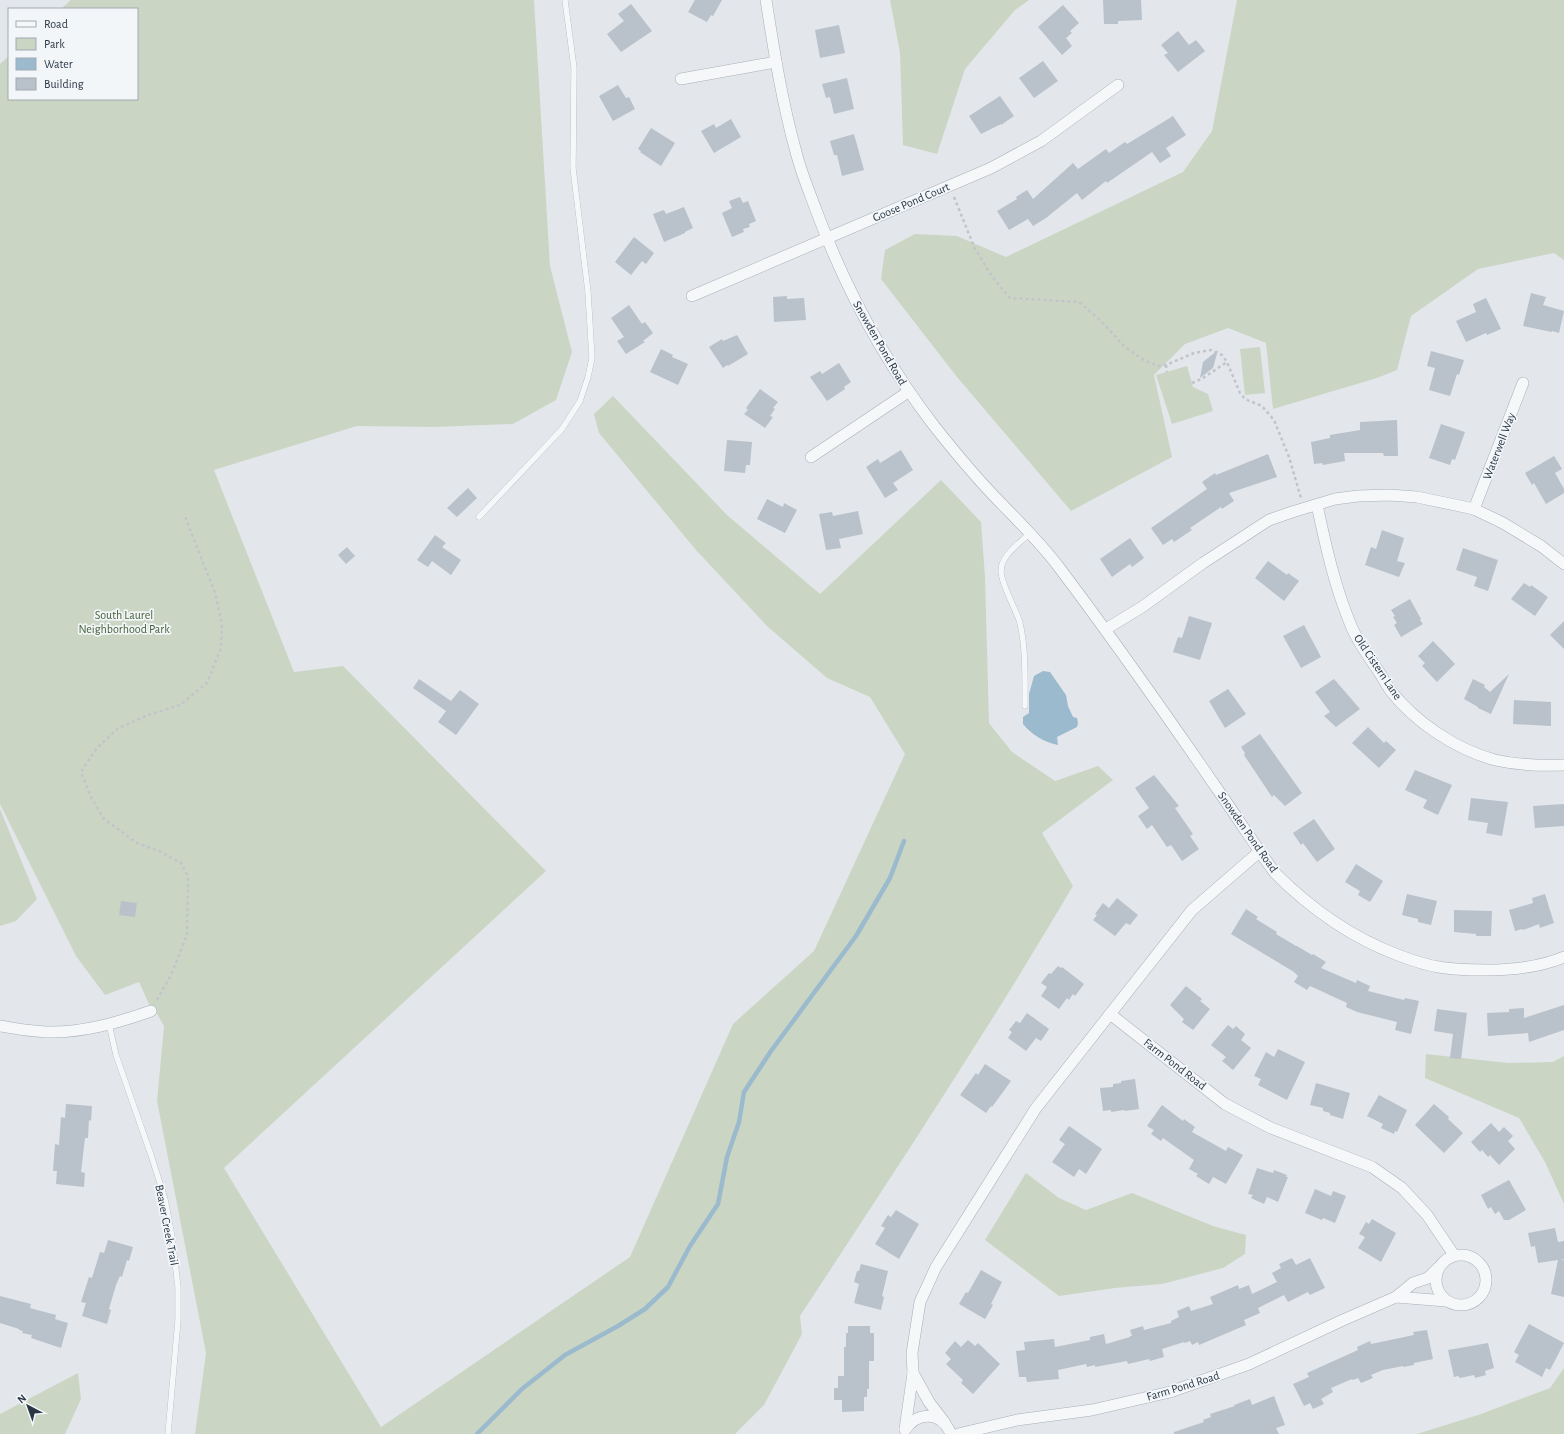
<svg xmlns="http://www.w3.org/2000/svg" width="1564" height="1434" viewBox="0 0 1564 1434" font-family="'Alegreya Sans',sans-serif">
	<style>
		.green { fill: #cad6c3 }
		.water { fill: #9cbacd }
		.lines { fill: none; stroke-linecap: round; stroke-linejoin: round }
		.stream { stroke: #9cbacd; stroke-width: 4.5 }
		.building { fill: #b9c1ca }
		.service-casing { stroke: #a7afb7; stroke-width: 6 }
		.minor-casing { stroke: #a7afb7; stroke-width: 12 }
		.path { stroke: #c1c5ca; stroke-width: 2.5; stroke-dasharray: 3 3; stroke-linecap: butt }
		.service { stroke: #f6f7f9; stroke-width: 5.5 }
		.minor { stroke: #f6f7f9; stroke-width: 11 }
		.labels { text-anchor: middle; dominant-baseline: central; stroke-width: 3.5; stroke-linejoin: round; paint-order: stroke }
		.street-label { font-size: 12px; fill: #293745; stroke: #f3f6f9 }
		.park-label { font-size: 12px; fill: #436136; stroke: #f3f6f9 }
	</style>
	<rect width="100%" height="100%" fill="#e3e7ec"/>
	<g class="green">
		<path d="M71 0H534L550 266 572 352 556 400 513 424 434 427 357 426 214 470 294 672 343 666 546 871 224 1168 381 1427 630 1257 733 1024 814 951 905 754 870 697 827 678 767 626 696 550 599 433 594 414 613 396 727 515 820 594 941 480 981 522 985 577 989 723 1012 752 1055 781 1098 766 1113 780 1042 833 1073 886C987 1032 893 1174 800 1316L802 1334 764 1405 735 1434H195L206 1353 157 1101 164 1026 156 1012 153 1013 139 982 105 995 76 956 0 804V64L9 56V99H137V9H61Z"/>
		<path d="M890 0H1029L1015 10 965 69 937 154 903 145 900 53Z"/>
		<path d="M1237 0H1564V260L1554 253 1478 269 1411 316 1397 370 1377 378 1273 409 1266 343 1228 328 1185 344 1154 375 1172 457 1071 511 957 377 881 279 885 250 915 234 957 236 1006 257 1183 172 1212 131Z"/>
		<path d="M1260 347 1265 393 1245 395 1240 349Z"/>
		<path d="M1187 366 1193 387 1208 394 1213 411 1172 424 1156 375Z"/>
		<path d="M0 809 37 899 16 921 0 926Z"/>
		<path d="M1426 1054 1508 1063 1553 1062 1564 1056V1204L1545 1162 1519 1118 1425 1078Z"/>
		<path d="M1026 1173 1059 1198 1086 1210 1132 1193 1213 1226 1246 1235 1245 1254 1223 1268 1162 1284 1115 1288 1059 1296 985 1240Z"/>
		<path d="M1564 1368V1434H1417L1481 1414 1550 1388Z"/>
		<path d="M78 1373 81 1399 65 1434H0V1414Z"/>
	</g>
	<path class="water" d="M1043 671 1050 672 1066 695 1068 706 1073 717 1077 718 1078 723 1077 727 1057 737 1058 745C1044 742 1032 735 1023 724V717L1029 713V694L1034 676Z"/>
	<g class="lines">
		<path class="stream" d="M477 1434 522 1389 565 1355 618 1326 645 1309 668 1287 690 1246 718 1204 727 1157 739 1122 744 1092 771 1051 856 936 890 878 904 841"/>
	</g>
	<g class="building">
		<path d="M695 0H722L713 16 711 15 707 22 688 12Z"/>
		<path d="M1103 0H1141L1142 20 1118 21V24H1104Z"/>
		<path d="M631 4 652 31 621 52 607 34 624 21 618 14Z"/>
		<path d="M1063 5 1079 23 1070 31 1072 33 1066 38 1072 46 1062 55 1038 27Z"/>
		<path d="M839 25 845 53 820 58 815 30Z"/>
		<path d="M1178 31 1189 45 1196 40 1205 51 1178 72 1164 55 1168 53 1161 45Z"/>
		<path d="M1043 61 1058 81 1034 98 1019 78Z"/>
		<path d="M847 78 854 109 834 114 830 97 826 98 822 84Z"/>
		<path d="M618 85 626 98 629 97 635 109 613 121 599 96Z"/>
		<path d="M1000 96 1014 116 1001 125V124L981 134 969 116Z"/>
		<path d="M1173 116 1186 135 1166 148 1171 156 1160 163 1152 152 1107 183 1106 181 1082 200 1077 193 1046 218 1033 226 1028 219 1009 230 997 211 1017 199 1016 197 1027 190 1033 199 1073 163 1078 169 1106 149 1109 153 1125 142 1127 144Z"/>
		<path d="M731 119 741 137 714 153 701 131 714 124 716 128Z"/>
		<path d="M651 128 675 143 661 166 640 152 641 151 638 149Z"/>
		<path d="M854 134 864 170 842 176 837 155H834L830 141Z"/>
		<path d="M740 197 743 203 748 201 756 221 749 224 750 227 743 229 744 232 732 237 722 213 732 208 729 201Z"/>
		<path d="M684 207 693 228 685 232V233L664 242 653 214 664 210 666 214Z"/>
		<path d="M634 237 654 253 646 264 642 261 631 275 615 262Z"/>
		<path d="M1531 293 1546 297 1543 305 1564 311 1559 333 1552 331V332L1523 326Z"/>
		<path d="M787 296V299L804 298 806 320 774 322 773 297Z"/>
		<path d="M1486 298 1501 329 1487 335 1486 333 1466 342 1456 321 1476 312 1473 304Z"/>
		<path d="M629 305 642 324 645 322 653 333 643 341 645 342 626 354 617 341 624 337 611 318Z"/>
		<path d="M737 335 748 354 728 366 727 365 723 368 709 347 722 339 723 341Z"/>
		<path d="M661 349 673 355 672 357 688 364 678 385 650 372Z"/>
		<path d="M1218 350 1213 368 1200 378 1203 362Z"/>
		<path d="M1431 351 1464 360 1459 375 1457 374 1450 396 1429 390 1435 368 1427 366Z"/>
		<path d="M839 363 851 382 844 387 845 389 827 401 810 377 820 371 822 374Z"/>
		<path d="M760 389 778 402 773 408 775 409 770 416 773 417 765 428 744 414 748 410 746 408Z"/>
		<path d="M1397 420 1398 456H1384L1383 453H1344L1345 461 1323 465 1322 463 1314 464 1311 442 1330 438V435L1360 430V422Z"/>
		<path d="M1441 424 1465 432 1455 460 1452 459 1450 465 1429 458Z"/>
		<path d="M727 440 752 442 750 465H746L745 473 724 471Z"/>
		<path d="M901 450 913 470 893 483 898 490 885 498 866 467 878 459 880 463Z"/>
		<path d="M1268 454 1277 477 1229 493 1234 501 1222 509 1221 507 1190 528 1192 530 1174 542 1172 539 1163 545 1151 528 1207 489 1202 482 1215 473 1216 475Z"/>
		<path d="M1554 456 1562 469 1555 473 1564 489V493L1546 504 1534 483 1532 485 1525 473Z"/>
		<path d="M468 488 477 498 457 517 447 508Z"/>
		<path d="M767 499 783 507 784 503 797 510 785 533 757 519Z"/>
		<path d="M858 511 863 534 839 539 841 548 826 550 819 514 832 512 833 516Z"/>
		<path d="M1382 530 1404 538 1397 561 1405 563 1399 577 1365 565 1371 547 1376 549Z"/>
		<path d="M435 535 446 543 442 547 461 560 451 575 432 561 428 567 417 560Z"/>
		<path d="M1130 538 1144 558 1132 567 1130 564 1112 577 1100 559Z"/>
		<path d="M347 547 355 556 346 564 338 555Z"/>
		<path d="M1463 548 1498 560 1488 591 1474 586 1477 577 1456 570Z"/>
		<path d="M1268 561 1287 575 1288 573 1299 581 1284 601 1255 578Z"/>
		<path d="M1524 583 1530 587 1531 585 1548 597 1535 616 1511 599Z"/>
		<path d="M1410 599 1421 619 1420 620 1423 624 1401 637 1394 625 1397 623 1393 617 1395 616 1391 610Z"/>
		<path d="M1189 616 1212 623 1200 660 1173 652 1178 637 1182 638Z"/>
		<path d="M1564 621V649L1550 635Z"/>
		<path d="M1304 625 1321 657 1301 668 1283 636Z"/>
		<path d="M1433 641 1455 664 1437 682 1422 666 1425 663 1418 656Z"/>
		<path d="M1509 674 1491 714 1478 708V707L1464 699 1473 679 1485 685 1484 687 1490 692Z"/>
		<path d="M419 679 451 701 460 690 479 704 456 735 438 722 446 711 413 688Z"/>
		<path d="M1334 679 1360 709 1336 727 1324 716 1330 712 1315 692Z"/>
		<path d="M1228 689 1246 714 1225 728 1209 701Z"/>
		<path d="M1514 700 1551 702V726L1513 724Z"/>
		<path d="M1368 727 1384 743 1386 741 1396 750 1379 768 1352 743Z"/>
		<path d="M1260 734 1302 793 1285 806 1274 795 1272 797 1244 755 1245 753 1241 747Z"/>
		<path d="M1415 770 1452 785 1438 815 1423 808 1427 800 1405 790Z"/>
		<path d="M1154 775 1179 806 1175 808 1193 834 1190 836 1199 849 1182 861 1171 845 1167 847 1152 825 1147 829 1138 816 1149 808 1135 788Z"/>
		<path d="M1471 798 1508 802 1502 836 1486 833 1488 823 1468 820Z"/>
		<path d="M1564 804V826L1535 828 1533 806Z"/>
		<path d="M1314 819 1335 849 1317 862 1303 843 1301 845 1293 833Z"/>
		<path d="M1356 864 1383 881 1370 902 1358 895 1360 891 1345 882Z"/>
		<path d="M1407 894 1437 901 1431 925 1418 922V919L1402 915Z"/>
		<path d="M1545 894 1554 923 1540 928 1539 924 1523 930 1522 929 1515 931 1509 910 1533 903 1532 898Z"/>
		<path d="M1117 898 1138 915 1130 925 1126 923 1115 936 1093 920 1097 915 1095 914 1103 903 1109 908Z"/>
		<path d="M121 901 137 903 135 917 119 915Z"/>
		<path d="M1246 909 1258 917 1256 919 1277 932 1276 934 1296 946H1297L1312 955 1313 954 1326 962 1321 968 1356 983 1357 980 1370 986 1368 991 1404 1000 1405 998 1419 1001 1411 1034 1395 1030 1397 1022 1357 1012 1346 1007 1347 1003 1310 986 1307 990 1294 982 1298 976 1294 972 1231 934Z"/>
		<path d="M1454 910 1492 911 1491 936H1476V934L1454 932Z"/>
		<path d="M1058 966 1061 968 1062 967 1084 984 1075 996 1073 994 1069 1000 1067 998 1059 1009 1041 996 1047 987 1041 983 1049 973 1051 974Z"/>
		<path d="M1186 986 1202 999 1200 1001 1210 1009 1193 1030 1182 1022 1184 1019 1170 1005Z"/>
		<path d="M1564 1005V1030L1529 1042 1528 1033 1488 1036 1487 1013 1509 1012V1009L1524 1008V1018Z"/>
		<path d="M1437 1009 1467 1013 1461 1059 1450 1058 1453 1034 1434 1031Z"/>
		<path d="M1027 1013 1049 1029 1041 1041 1036 1038 1026 1051 1008 1038 1012 1032 1009 1030 1016 1021 1020 1023Z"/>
		<path d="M1228 1025 1233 1029 1236 1026 1245 1034 1241 1040 1251 1048 1233 1070 1222 1061 1226 1057 1211 1045Z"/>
		<path d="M1278 1049 1305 1062 1287 1100 1258 1085 1261 1079 1254 1076 1266 1052 1274 1057Z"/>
		<path d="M985 1064 1011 1081 992 1107 991 1106 986 1113 960 1095 976 1073 978 1075Z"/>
		<path d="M1135 1079 1139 1109 1125 1111 1124 1110 1111 1112V1110L1103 1111 1100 1088 1113 1087V1084L1121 1083V1081Z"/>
		<path d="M1316 1083 1350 1093 1343 1119 1330 1115V1113L1323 1111V1108L1310 1105Z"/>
		<path d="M1379 1095 1407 1110 1397 1132 1395 1131 1394 1134 1381 1128 1383 1124 1367 1116Z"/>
		<path d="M66 1104 92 1106 91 1121 89 1120 88 1138H85L81 1172 85 1173 84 1187 56 1184 57 1171H53L55 1144 59 1145 61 1117 65 1118Z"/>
		<path d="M1434 1104 1449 1117 1448 1119 1463 1133 1444 1153 1415 1125Z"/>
		<path d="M1162 1105 1183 1121 1184 1119 1195 1127 1192 1132 1226 1151 1228 1147 1243 1155 1226 1184 1213 1177 1209 1184 1196 1176 1198 1174 1189 1169 1194 1160 1163 1138 1161 1141 1151 1134 1154 1130 1147 1126Z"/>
		<path d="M1491 1123 1499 1132 1504 1127 1513 1136 1508 1141 1515 1149 1499 1165 1490 1155 1488 1157 1482 1150 1480 1152 1471 1142Z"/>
		<path d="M1069 1126 1102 1149 1086 1174 1079 1169 1074 1177 1052 1162 1065 1144 1059 1140Z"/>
		<path d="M1257 1168 1273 1173 1274 1170 1287 1175 1286 1177H1288L1278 1202 1267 1197 1264 1204 1251 1198 1253 1195 1248 1194Z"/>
		<path d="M1509 1180 1526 1210 1509 1220H1504L1499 1211 1495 1214 1491 1207 1488 1209 1481 1195Z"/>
		<path d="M1315 1189 1331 1196 1333 1191 1346 1196 1335 1223 1323 1218 1322 1220 1305 1213Z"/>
		<path d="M896 1210 919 1224 899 1259 875 1244 885 1228 881 1226 888 1215 891 1217Z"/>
		<path d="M1372 1219 1396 1233 1381 1262 1358 1248 1365 1237 1359 1234 1366 1222 1369 1224Z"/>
		<path d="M1555 1228 1558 1242 1564 1241V1259L1561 1260H1564V1297L1551 1294 1558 1260 1538 1263 1535 1246 1531 1247 1528 1233Z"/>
		<path d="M108 1240 133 1247 129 1261 127 1260 122 1277 120 1276 116 1285 109 1309 111 1310 107 1324 82 1316 86 1303 81 1302 89 1277 92 1278 100 1252 104 1253Z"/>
		<path d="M1292 1258 1296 1265 1310 1258 1325 1288 1310 1295 1308 1292 1288 1302 1284 1295 1258 1308 1260 1313 1244 1320 1246 1325 1199 1345 1198 1342 1192 1345 1190 1341 1185 1343 1184 1342 1162 1349 1164 1357 1150 1361 1149 1359 1128 1364 1127 1361 1095 1367V1365L1087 1367 1086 1364 1058 1370 1059 1379 1027 1382 1026 1377H1019L1016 1351 1025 1350 1024 1342 1054 1339 1055 1347 1090 1340V1337L1104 1334 1106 1344 1130 1337V1336H1132L1130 1330 1143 1326 1144 1330 1171 1323V1321L1179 1317 1177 1311 1189 1306 1191 1311 1213 1304 1210 1297 1238 1285 1239 1289 1249 1285 1252 1294 1277 1282 1272 1273 1281 1268 1279 1264Z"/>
		<path d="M861 1264 888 1271 882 1296 884 1297 881 1310 854 1303 859 1284 854 1282 857 1271H859Z"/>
		<path d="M981 1270 1002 1282 991 1304 993 1305 985 1319 959 1304 966 1292 968 1293Z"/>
		<path d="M0 1296 31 1304 30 1308 56 1315 55 1319 68 1323 61 1348 31 1338 32 1335 22 1333 23 1331 19 1330V1329L0 1323Z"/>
		<path d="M1529 1324 1564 1343 1550 1370 1546 1368 1542 1377 1515 1362 1519 1355 1514 1352Z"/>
		<path d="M848 1326H870V1333H874V1361H869V1389H867V1397H864V1411L842 1412V1400H834V1388H838V1376H844V1347H846V1333H848Z"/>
		<path d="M1427 1330 1433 1359 1414 1363V1365L1403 1367V1366L1383 1370 1371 1375 1373 1378 1361 1383 1358 1378 1353 1380 1352 1379 1331 1388 1333 1392 1321 1399 1324 1404 1313 1409 1310 1403 1304 1406 1293 1384 1309 1377 1307 1373 1358 1350 1357 1347 1370 1341 1371 1344 1414 1335 1413 1332Z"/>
		<path d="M968 1340 975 1346 978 1343 1000 1364 973 1394 961 1383 963 1380 946 1364 951 1359 945 1353 955 1341 961 1347Z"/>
		<path d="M1488 1343 1494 1368 1485 1371 1486 1375 1475 1378 1474 1375 1460 1378 1458 1376 1454 1377 1448 1350Z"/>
		<path d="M1274 1396 1285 1425 1276 1428 1279 1434H1174V1432L1204 1422 1203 1420 1211 1417 1210 1414 1235 1406 1234 1405 1250 1399 1252 1405Z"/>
	</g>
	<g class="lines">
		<g class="service-casing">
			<g id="service">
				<path d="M479 517 562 429 580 401 588 377 592 358 588 292 573 168 574 68 565 0"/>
				<path d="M1025 706C1025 679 1026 650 1020 623 1016 609 1001 584 1001 571 1001 555 1020 543 1030 533"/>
				<path d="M109 1024 116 1055 151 1155 165 1199 172 1237 178 1287V1320L168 1434"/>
			</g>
		</g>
		<g class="minor-casing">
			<g id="minor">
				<path d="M766 0C774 51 782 102 796 152 801 172 809 191 816 210 845 288 884 361 935 427 954 451 974 475 995 497 1017 520 1039 541 1058 566 1114 640 1167 716 1220 793 1239 820 1256 847 1275 873 1311 909 1350 937 1398 955 1411 960 1425 965 1439 967 1455 970 1471 970 1487 970 1513 970 1540 967 1564 957"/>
				<path d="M681 79 776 62"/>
				<path d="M692 296 991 168 1041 141 1118 85"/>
				<path d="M811 457 908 392"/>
				<path d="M1317 505C1326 547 1335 588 1352 628 1359 644 1369 657 1379 672 1383 678 1386 684 1390 690 1415 722 1455 749 1495 760 1517 765 1541 766 1564 765"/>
				<path d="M1474 509 1523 383"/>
				<path d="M1106 629 1142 607 1203 563 1269 520 1292 512 1335 499 1358 496 1389 495 1417 497 1474 509 1503 523 1541 546 1564 564"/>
				<path d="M1110 1014 1225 1104 1271 1128 1372 1167 1402 1188 1427 1215 1454 1255"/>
				<path d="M0 1026C15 1029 31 1031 46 1032 82 1033 117 1023 151 1011"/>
				<circle cx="1461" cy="1280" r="25"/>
				<path d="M1438 1268 1428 1278 1413 1283 1396 1297 1446 1301"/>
				<path d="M913 1373 912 1353 920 1302 936 1267 1036 1108 1192 910 1259 852"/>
				<path d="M905 1429 913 1373 929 1402 945 1423"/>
				<path d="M905 1430C918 1410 942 1412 951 1434"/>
				<path d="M958 1434 1017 1420 1092 1410 1170 1392 1249 1364 1343 1320 1396 1297"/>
			</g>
		</g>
		<g class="path">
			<path d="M954 197 975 249 993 278 1010 298 1079 302 1099 319 1124 346 1142 359 1158 366 1166 365 1194 353 1211 350 1222 355 1227 362 1240 393 1245 399 1262 406 1274 420 1289 457 1301 498"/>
			<path d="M1166 365 1167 372"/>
			<path d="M1192 383 1203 378 1227 362"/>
			<path d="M157 1000 171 975 187 935 188 876 181 863 159 851 137 843 104 819 91 797 81 772 97 748 117 729 148 715 180 705 207 683 221 648 222 624 215 593 184 514"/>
		</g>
		<use href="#service" class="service"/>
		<use href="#minor" class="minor"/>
	</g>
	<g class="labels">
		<g class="street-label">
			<text transform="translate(911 202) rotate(-23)">Goose Pond Court</text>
			<text transform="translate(880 343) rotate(60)">Snowden Pond Road</text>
			<text transform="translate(1499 446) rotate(-69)">Waterwell Way</text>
			<text transform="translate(1378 667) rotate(56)">Old Cistern Lane</text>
			<text transform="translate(1248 832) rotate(55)">Snowden Pond Road</text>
			<text transform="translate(1175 1064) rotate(38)">Farm Pond Road</text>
			<text transform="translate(167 1225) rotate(79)">Beaver Creek Trail</text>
			<text transform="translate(1183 1386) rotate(-17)">Farm Pond Road</text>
		</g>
		<g class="park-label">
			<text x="124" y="615">South Laurel<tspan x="124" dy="14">Neighborhood Park</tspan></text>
		</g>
	</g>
	<rect x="8" y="8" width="130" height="92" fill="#f3f6f9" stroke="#a2aab1"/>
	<rect x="16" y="21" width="20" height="6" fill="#f6f7f9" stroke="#a2aab1"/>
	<text x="44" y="28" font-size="12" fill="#293745">Road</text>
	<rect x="16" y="38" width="20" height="12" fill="#cad6c3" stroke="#a2aab1"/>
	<text x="44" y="48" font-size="12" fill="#293745">Park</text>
	<rect x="16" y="58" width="20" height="12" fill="#9cbacd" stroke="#a2aab1"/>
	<text x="44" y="68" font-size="12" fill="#293745">Water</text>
	<rect x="16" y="78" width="20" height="12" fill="#b9c1ca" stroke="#a2aab1"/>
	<text x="44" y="88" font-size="12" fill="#293745">Building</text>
	<g transform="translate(28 1406) rotate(319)" stroke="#f3f6f9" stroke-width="3" paint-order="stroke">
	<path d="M0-3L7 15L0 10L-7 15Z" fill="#293745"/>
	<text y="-6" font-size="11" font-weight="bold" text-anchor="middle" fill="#293745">N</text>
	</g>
</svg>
